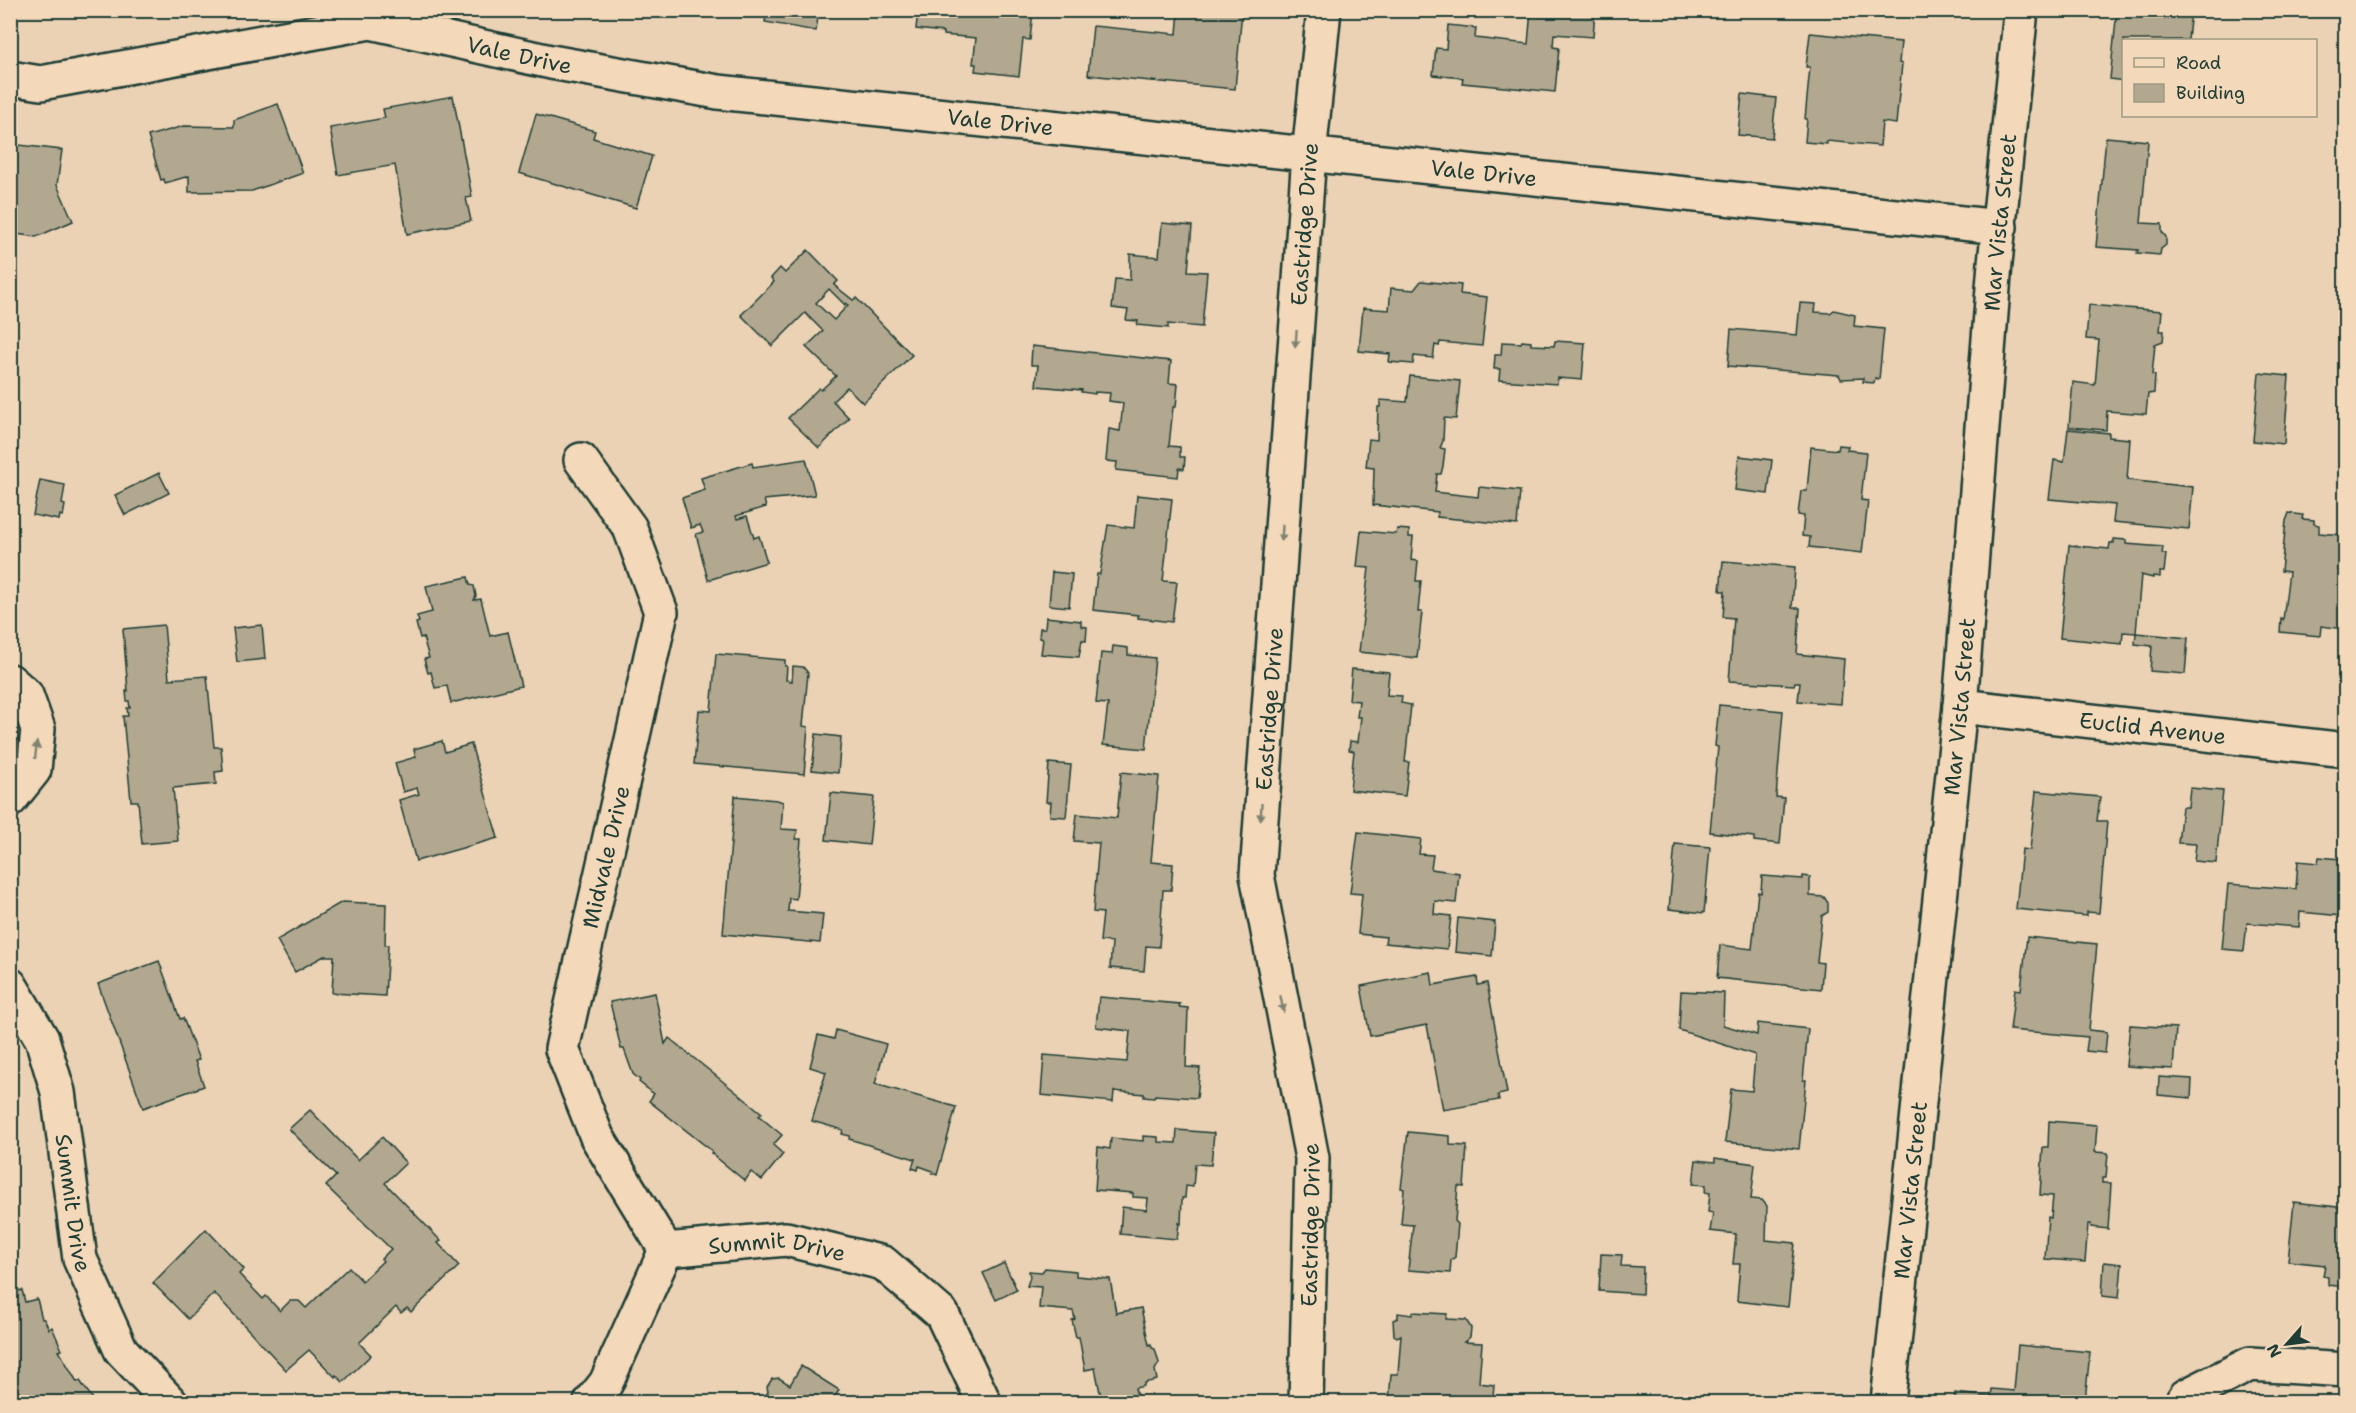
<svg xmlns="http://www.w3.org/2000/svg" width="2356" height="1413" viewBox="0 0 2356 1413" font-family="'Shantell Sans',sans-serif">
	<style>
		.building { fill: #b2a890; stroke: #1f3d34; stroke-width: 1.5; fill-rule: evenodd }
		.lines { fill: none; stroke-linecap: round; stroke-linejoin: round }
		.minor-casing { stroke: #1f3d34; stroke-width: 38 }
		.minor { stroke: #f3d8ba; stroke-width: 33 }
		.oneway { fill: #7e8370 }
		.labels { text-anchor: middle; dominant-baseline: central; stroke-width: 5; stroke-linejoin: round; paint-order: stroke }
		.street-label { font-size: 22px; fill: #1f3d34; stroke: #f3d8ba }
	</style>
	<rect width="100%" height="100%" fill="#ebd2b5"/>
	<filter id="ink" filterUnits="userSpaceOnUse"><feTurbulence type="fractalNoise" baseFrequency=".0167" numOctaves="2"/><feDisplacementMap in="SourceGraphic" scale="12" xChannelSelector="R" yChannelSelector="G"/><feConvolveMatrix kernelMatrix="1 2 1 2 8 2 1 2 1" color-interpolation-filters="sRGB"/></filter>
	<g filter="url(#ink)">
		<g class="building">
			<path d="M767 10H828V12L819 11 816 31 765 22Z"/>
			<path d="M918 10H1033L1030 40 1023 39 1019 76 975 71 976 64H973L976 38 943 35V32L916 29Z"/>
			<path d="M1179 10H1242L1235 89 1088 75 1093 26 1177 34Z"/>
			<path d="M1531 10H1595L1593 37 1554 34 1553 47 1559 48 1555 92 1462 83 1463 78 1433 75 1436 48 1446 49 1448 25 1476 28 1475 38 1528 44Z"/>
			<path d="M1863 10H1909L1908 15Z"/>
			<path d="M2117 10H2191L2188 40H2124V81L2110 79Z"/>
			<path d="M1810 33 1901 42 1899 63 1902 64 1896 124 1882 122 1880 146 1827 141V144L1805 142 1807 119H1805L1810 67H1806Z"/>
			<path d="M1742 94 1776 98 1772 138 1738 135Z"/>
			<path d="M453 96 472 197 466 198 471 221 407 234 395 165 338 175 330 128 385 118 383 109Z"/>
			<path d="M278 104 303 173 252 191 189 192V176L165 183 164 179 161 180 148 136 184 126 234 127V120Z"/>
			<path d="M536 114 595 131 593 138 652 156 636 208 519 173Z"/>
			<path d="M2106 137 2148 141 2141 223 2162 224V232L2166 237V245L2161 249 2160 255 2137 253 2138 250 2096 247Z"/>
			<path d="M10 144 62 150 57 185 73 221 36 237 10 233Z"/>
			<path d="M1162 223 1192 226 1188 271 1207 272 1202 327 1168 324V328L1137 325 1138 321 1126 320 1128 310 1112 308 1115 279 1130 280V254L1159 257Z"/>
			<path d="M808 250 838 281 834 285 853 300 856 298 912 355 863 403 847 387 833 401 849 418 819 448 788 418 819 388 821 390 836 376 806 347 823 331 805 313 772 346 741 315 774 282 771 278 780 268 785 273ZM829 289 845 305 846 303 848 305 834 320 816 303Z"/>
			<path d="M1421 281 1461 285 1460 294 1487 297 1482 346 1440 342 1439 346 1435 345 1433 358 1414 356 1413 364 1389 362 1390 354 1359 351 1363 308 1389 310 1391 288 1414 290Z"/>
			<path d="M1800 303 1816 304 1815 312 1830 313 1834 310 1855 315 1854 326 1884 329 1879 379 1875 378 1874 383 1863 382V378L1841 379 1839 375 1728 366 1731 329 1797 335Z"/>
			<path d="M2089 305 2162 311 2160 331H2164L2163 341 2155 344 2152 375H2155L2154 393 2148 394 2146 414 2107 411 2106 430 2069 427 2073 382 2095 385 2099 340 2086 339Z"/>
			<path d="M1522 341 1531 342V345L1554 346 1555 341 1585 343 1582 380 1558 378 1557 384 1499 380 1500 369H1494L1495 355H1501L1502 342 1521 343Z"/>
			<path d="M1032 346 1171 361 1169 383 1178 384 1176 407H1173L1169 446 1180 447V457H1185L1184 469 1179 468 1178 477 1116 470 1117 462 1106 461 1109 429 1120 431 1123 403 1109 401 1110 393 1095 392V394L1081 392 1082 390 1036 386 1038 365H1031Z"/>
			<path d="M2259 373 2289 376 2284 444 2253 441Z"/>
			<path d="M1410 376 1460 381 1456 419 1444 418 1443 441 1440 448 1445 449 1443 466 1441 474H1437L1435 492 1478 497 1479 487 1520 491 1517 525 1437 517 1438 512 1373 505 1374 468 1366 467 1369 439 1377 440 1378 407H1380V400L1407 402Z"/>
			<path d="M2068 429 2109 433V437L2130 439 2127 480 2193 487 2189 529 2113 522 2115 505 2049 499 2054 460 2064 462Z"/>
			<path d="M1839 445 1848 446 1847 450 1866 452 1861 500 1868 501 1862 553 1809 547 1810 537 1802 536 1804 516 1798 515 1801 491H1807L1811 447 1838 450Z"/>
			<path d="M1739 456 1772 460 1768 494 1735 490Z"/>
			<path d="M806 459 815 495 764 500 766 507 736 516 737 519 747 516 754 538 759 536 767 562 708 580 696 534 703 532 700 525 691 528 682 498 705 490 701 478 752 463 753 467Z"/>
			<path d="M159 473 169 493 125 515 115 495Z"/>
			<path d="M40 480 65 485 62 504 65 505 63 516 60 515 59 520 33 515Z"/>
			<path d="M1137 495 1172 499 1163 581 1177 582 1172 622 1138 618V615L1093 610 1097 574H1100L1108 525 1134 528Z"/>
			<path d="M2289 513 2303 515 2302 519 2314 520V524L2319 525V533L2342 535 2338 569 2346 570 2344 629 2321 626 2320 636 2280 632 2281 619 2283 620 2289 572 2281 571 2286 521Z"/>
			<path d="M1397 529 1409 530V537H1413L1411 560 1418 561 1416 581H1421L1418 612H1422L1417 658 1359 652 1369 568 1357 567 1361 531 1396 534Z"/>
			<path d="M2114 539 2126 540V544L2163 547 2162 554H2166L2164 572H2160V577L2153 576V578L2141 575 2136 633 2123 632 2122 644 2060 638 2069 545 2109 549 2110 543H2114Z"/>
			<path d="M1723 561 1795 567 1792 608H1800L1797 654 1844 659 1841 704 1798 701 1800 682H1795L1794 685 1729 681 1734 618 1723 617 1725 591H1720Z"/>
			<path d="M1052 572 1072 574 1069 607 1049 605Z"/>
			<path d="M468 577 470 585 474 586 476 596 474 600 481 599 490 636 508 632 521 686 451 703 447 686 435 688 431 672 428 673 424 659 429 658 423 637 420 638 416 623 419 622 417 616 432 612 426 586Z"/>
			<path d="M1046 617 1081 621V626L1087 627 1086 641 1082 640 1079 657 1041 654 1043 639 1039 638 1040 628H1045Z"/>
			<path d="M164 625 169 679 207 676 214 747H221L223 771 215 772 216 784 173 788 178 841 142 844 138 801H131L123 716H128L127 708H130L129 701H127L126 691H128L123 629Z"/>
			<path d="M262 625 265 659 237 662 233 628Z"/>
			<path d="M2136 633 2188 638 2185 674 2150 671 2152 646 2135 644Z"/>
			<path d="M1113 646 1128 648V655L1155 658 1146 749 1103 745 1108 704 1096 703 1101 653 1112 654Z"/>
			<path d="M716 654 785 660V666H787L786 680 792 681 793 666 803 667 808 673 803 726 808 727 804 774 694 764 699 710 711 711Z"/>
			<path d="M1352 669 1389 672 1387 695 1402 696 1401 703 1411 705 1405 762H1409L1405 796 1350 790 1354 751 1349 750 1350 741 1358 742 1361 717H1357L1359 701 1349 700Z"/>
			<path d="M1719 705 1783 711 1776 797 1784 798 1780 844 1754 841V837L1710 832 1718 747 1715 746Z"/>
			<path d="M816 734 841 737 838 773 812 770Z"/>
			<path d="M442 741 445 752 471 744 498 838 416 861 399 800 419 794 417 788 403 792 395 763 416 757 414 749Z"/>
			<path d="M1049 763 1071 765 1066 817 1050 816 1051 802H1046Z"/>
			<path d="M1121 772 1159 776 1151 862 1173 864 1171 890H1163L1159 947 1146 946 1144 971 1110 968 1112 942 1100 941 1103 913 1093 912 1099 843 1074 841 1077 814 1117 818Z"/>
			<path d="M2190 788 2223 791 2216 863 2194 861 2196 844 2178 843 2182 807H2188Z"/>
			<path d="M2036 791 2100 797 2097 821H2107L2099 913 2087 912V916L2016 909 2022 849 2030 850Z"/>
			<path d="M831 793 874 797 869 845 826 840Z"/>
			<path d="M735 796 777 800 783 802 781 829 797 830 796 839H801L796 899 789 898 788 911 823 914 820 943 723 934Z"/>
			<path d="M1358 832 1421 839 1419 854 1433 855 1431 869 1459 873 1456 903 1435 901 1434 914 1451 916 1447 949 1385 943 1386 937 1358 934 1362 894 1350 893Z"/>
			<path d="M1675 844 1710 847 1704 913 1669 909Z"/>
			<path d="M2319 857 2341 859 2340 866H2346V921H2341L2342 916 2300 912 2299 927 2247 923 2244 951 2222 949 2228 884 2296 889 2298 861 2318 863Z"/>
			<path d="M1762 876 1803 879V876L1810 877V896L1824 897 1828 903V912L1822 916 1817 962 1823 963 1821 989 1717 978 1720 945 1752 949 1758 892 1761 893Z"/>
			<path d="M342 902 386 904 385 945H388L385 996 332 993 334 956H324L295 972 277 940Z"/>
			<path d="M1458 918 1495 922 1492 956 1455 952Z"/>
			<path d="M2027 937 2097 944 2089 1030 2107 1032 2105 1053 2086 1051 2088 1037 2010 1030 2015 989 2021 990Z"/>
			<path d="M159 961 180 1019 183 1018 199 1060 195 1061 204 1086 143 1108 98 984Z"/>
			<path d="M1431 972 1433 985 1477 977 1478 985 1487 983 1507 1093 1498 1095 1499 1100 1443 1110 1427 1025 1370 1036 1361 986Z"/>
			<path d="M1681 991 1724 993 1723 1025 1757 1035 1758 1023 1808 1029 1803 1080H1806L1799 1149 1725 1142 1731 1089 1752 1091 1755 1055 1679 1030Z"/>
			<path d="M655 993 665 1044 669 1038 762 1113 759 1116 782 1135 773 1145 783 1154 762 1180 751 1172 745 1181 711 1153 712 1151 649 1101 654 1094 639 1082 640 1080 633 1074 624 1049H621L610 1002Z"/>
			<path d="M1099 997 1180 1004 1179 1007 1188 1008 1186 1067 1200 1068 1197 1098 1155 1095 1154 1098 1144 1097V1094L1114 1091 1113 1102 1041 1095 1044 1055 1127 1062 1130 1031 1096 1027Z"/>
			<path d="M2130 1025 2176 1028 2173 1069 2126 1066Z"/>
			<path d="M836 1030 886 1044 875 1084 956 1107 937 1175 932 1173 933 1171 919 1166 918 1170 912 1168 915 1159 849 1139 850 1136 842 1134 843 1130 812 1121 826 1072 810 1067 818 1035 834 1039Z"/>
			<path d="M2159 1077 2192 1079 2191 1098 2158 1095Z"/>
			<path d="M310 1110 358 1160 382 1137 406 1163 385 1183 441 1241 438 1243 459 1266 411 1312 407 1308 401 1313 396 1307 359 1343 371 1355 343 1382 336 1375 335 1377 309 1350 286 1370 214 1293 188 1319 153 1283 206 1229 244 1269 239 1274 263 1299 266 1296 280 1311 290 1301H299L306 1308 349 1267 362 1281 383 1261 381 1259 391 1249 326 1186 336 1176 289 1129Z"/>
			<path d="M2049 1121 2097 1125 2095 1152 2108 1153 2106 1178H2102V1183H2111L2108 1229 2091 1227V1224H2088L2085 1262 2045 1259 2048 1217 2051 1218 2053 1196 2040 1195 2043 1147H2048Z"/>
			<path d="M1177 1130 1214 1133 1211 1165 1195 1164 1193 1187 1186 1186 1185 1198H1182L1181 1224 1179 1223 1177 1239 1120 1234 1122 1207 1147 1210 1148 1198 1133 1197V1193L1095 1190 1098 1147 1110 1149 1111 1138 1143 1141V1136L1158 1137V1142L1176 1143Z"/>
			<path d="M1408 1132 1450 1136V1145L1467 1146 1464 1187 1458 1186 1455 1221 1458 1224 1455 1257 1451 1260 1450 1273 1408 1270 1413 1225 1401 1224 1404 1189 1401 1188Z"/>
			<path d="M1715 1158 1755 1164 1751 1199 1762 1200 1767 1206 1766 1240 1795 1243 1788 1307 1737 1301 1740 1264H1733L1736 1234 1710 1231 1713 1213 1708 1212 1710 1193 1705 1192 1706 1185 1693 1184 1696 1160 1715 1162Z"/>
			<path d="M2294 1202 2346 1208V1287L2328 1285V1277L2323 1276 2325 1265 2288 1261Z"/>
			<path d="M1601 1254 1622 1255 1621 1266 1643 1267 1642 1294 1599 1291Z"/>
			<path d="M2104 1262 2122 1264 2119 1298 2102 1296Z"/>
			<path d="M1004 1263 1017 1290 996 1300 983 1273Z"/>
			<path d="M1045 1268 1076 1271V1276L1110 1279 1116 1313 1141 1308 1149 1345 1151 1344 1152 1348 1155 1349 1159 1363 1155 1370 1157 1380 1144 1383V1386L1135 1388 1137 1396 1131 1397 1132 1400 1124 1402H1102L1095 1368 1085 1370 1079 1337H1076L1072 1320 1075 1319 1073 1311 1039 1308 1041 1287 1027 1286 1030 1277 1029 1271 1042 1272Z"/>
			<path d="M22 1290 25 1302 37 1299 42 1319H44L49 1329 52 1327 62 1350 59 1351 77 1382 80 1381 95 1402H27L10 1381V1293Z"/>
			<path d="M1412 1312 1447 1314 1446 1319 1466 1320 1471 1328 1470 1337 1464 1342 1482 1343 1479 1383 1494 1385 1493 1397 1498 1398 1497 1402H1389L1391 1374H1398L1401 1335 1397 1337 1394 1335 1393 1320 1398 1318V1313L1412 1315Z"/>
			<path d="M2018 1345 2090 1352 2085 1401 1954 1402 1955 1393 1991 1397 1992 1389 2014 1391Z"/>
			<path d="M801 1366 839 1390 833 1400 836 1402H761L768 1392 767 1387 772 1379 779 1378 790 1385Z"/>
		</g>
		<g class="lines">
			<g class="minor-casing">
				<g id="minor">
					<path id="s1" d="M10 78 41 83 370 22 551 62 718 92 2000 227"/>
					<path d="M581 460 630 528 661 612 562 1049 597 1137 666 1250"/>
					<path d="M10 681 26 695 38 729 34 770 10 800"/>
					<path id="s2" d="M1960 706 2346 750"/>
					<path id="s3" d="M10 985 42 1039 58 1092 80 1259 121 1350 170 1402"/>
					<path id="s4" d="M666 1250 786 1239 883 1263 942 1314 984 1402"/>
					<path d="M591 1402 606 1383 666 1250"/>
					<path id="s5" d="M1306 1402 1312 1158 1257 875 1309 155 1324 10"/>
					<path id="s6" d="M1888 1402 1960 706 1995 263 2021 10"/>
					<path d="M2182 1402 2186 1396 2250 1364 2346 1370"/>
				</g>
			</g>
			<use href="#minor" class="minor"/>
		</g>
		<defs><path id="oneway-solid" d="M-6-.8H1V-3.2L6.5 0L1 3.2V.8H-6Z" transform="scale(1.5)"/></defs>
		<g class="oneway">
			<use href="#oneway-solid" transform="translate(1296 339) rotate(94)"/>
			<use href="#oneway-solid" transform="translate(1282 533) rotate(94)"/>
			<use href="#oneway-solid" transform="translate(36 750) rotate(-84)"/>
			<use href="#oneway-solid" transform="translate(1261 812) rotate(94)"/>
			<use href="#oneway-solid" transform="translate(1282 1004) rotate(79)"/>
		</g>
	</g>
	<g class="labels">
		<g class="street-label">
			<text stroke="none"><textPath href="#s1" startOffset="519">Vale Drive</textPath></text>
			<text stroke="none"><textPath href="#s1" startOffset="1005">Vale Drive</textPath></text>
			<text stroke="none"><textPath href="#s1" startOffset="1491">Vale Drive</textPath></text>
			<text stroke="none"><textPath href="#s6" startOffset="1185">Mar Vista Street</textPath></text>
			<text stroke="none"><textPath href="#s5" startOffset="1185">Eastridge Drive</textPath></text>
			<text stroke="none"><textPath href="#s6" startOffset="699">Mar Vista Street</textPath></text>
			<text stroke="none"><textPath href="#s5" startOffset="699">Eastridge Drive</textPath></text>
			<text stroke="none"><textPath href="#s2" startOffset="194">Euclid Avenue</textPath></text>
			<text transform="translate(606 857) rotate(-77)">Midvale Drive</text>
			<text stroke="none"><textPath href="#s6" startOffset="213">Mar Vista Street</textPath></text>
			<text stroke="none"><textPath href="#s3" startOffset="230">Summit Drive</textPath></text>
			<text stroke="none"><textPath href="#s5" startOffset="177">Eastridge Drive</textPath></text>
			<text stroke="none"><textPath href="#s4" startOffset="112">Summit Drive</textPath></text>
		</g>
	</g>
	<rect width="2356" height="1413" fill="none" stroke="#f3d8ba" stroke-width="36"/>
	<rect x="18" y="18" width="2320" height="1377" fill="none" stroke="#1f3d34" stroke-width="2" filter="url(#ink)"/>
	<rect x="2122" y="39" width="195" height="78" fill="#f3d8ba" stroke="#9e9a84" stroke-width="1.5"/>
	<rect x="2134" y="58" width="30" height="9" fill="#f3d8ba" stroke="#9e9a84" stroke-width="1.5"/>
	<text x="2176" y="69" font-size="18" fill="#1f3d34">Road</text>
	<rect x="2134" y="84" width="30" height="18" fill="#b2a890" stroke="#9e9a84" stroke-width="1.5"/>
	<text x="2176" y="99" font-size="18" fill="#1f3d34">Building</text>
	<g transform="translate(2287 1344) rotate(242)" stroke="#f3d8ba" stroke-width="4.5" paint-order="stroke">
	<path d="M0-4.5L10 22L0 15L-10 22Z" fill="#1f3d34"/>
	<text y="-9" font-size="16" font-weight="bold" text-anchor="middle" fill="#1f3d34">N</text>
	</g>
</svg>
